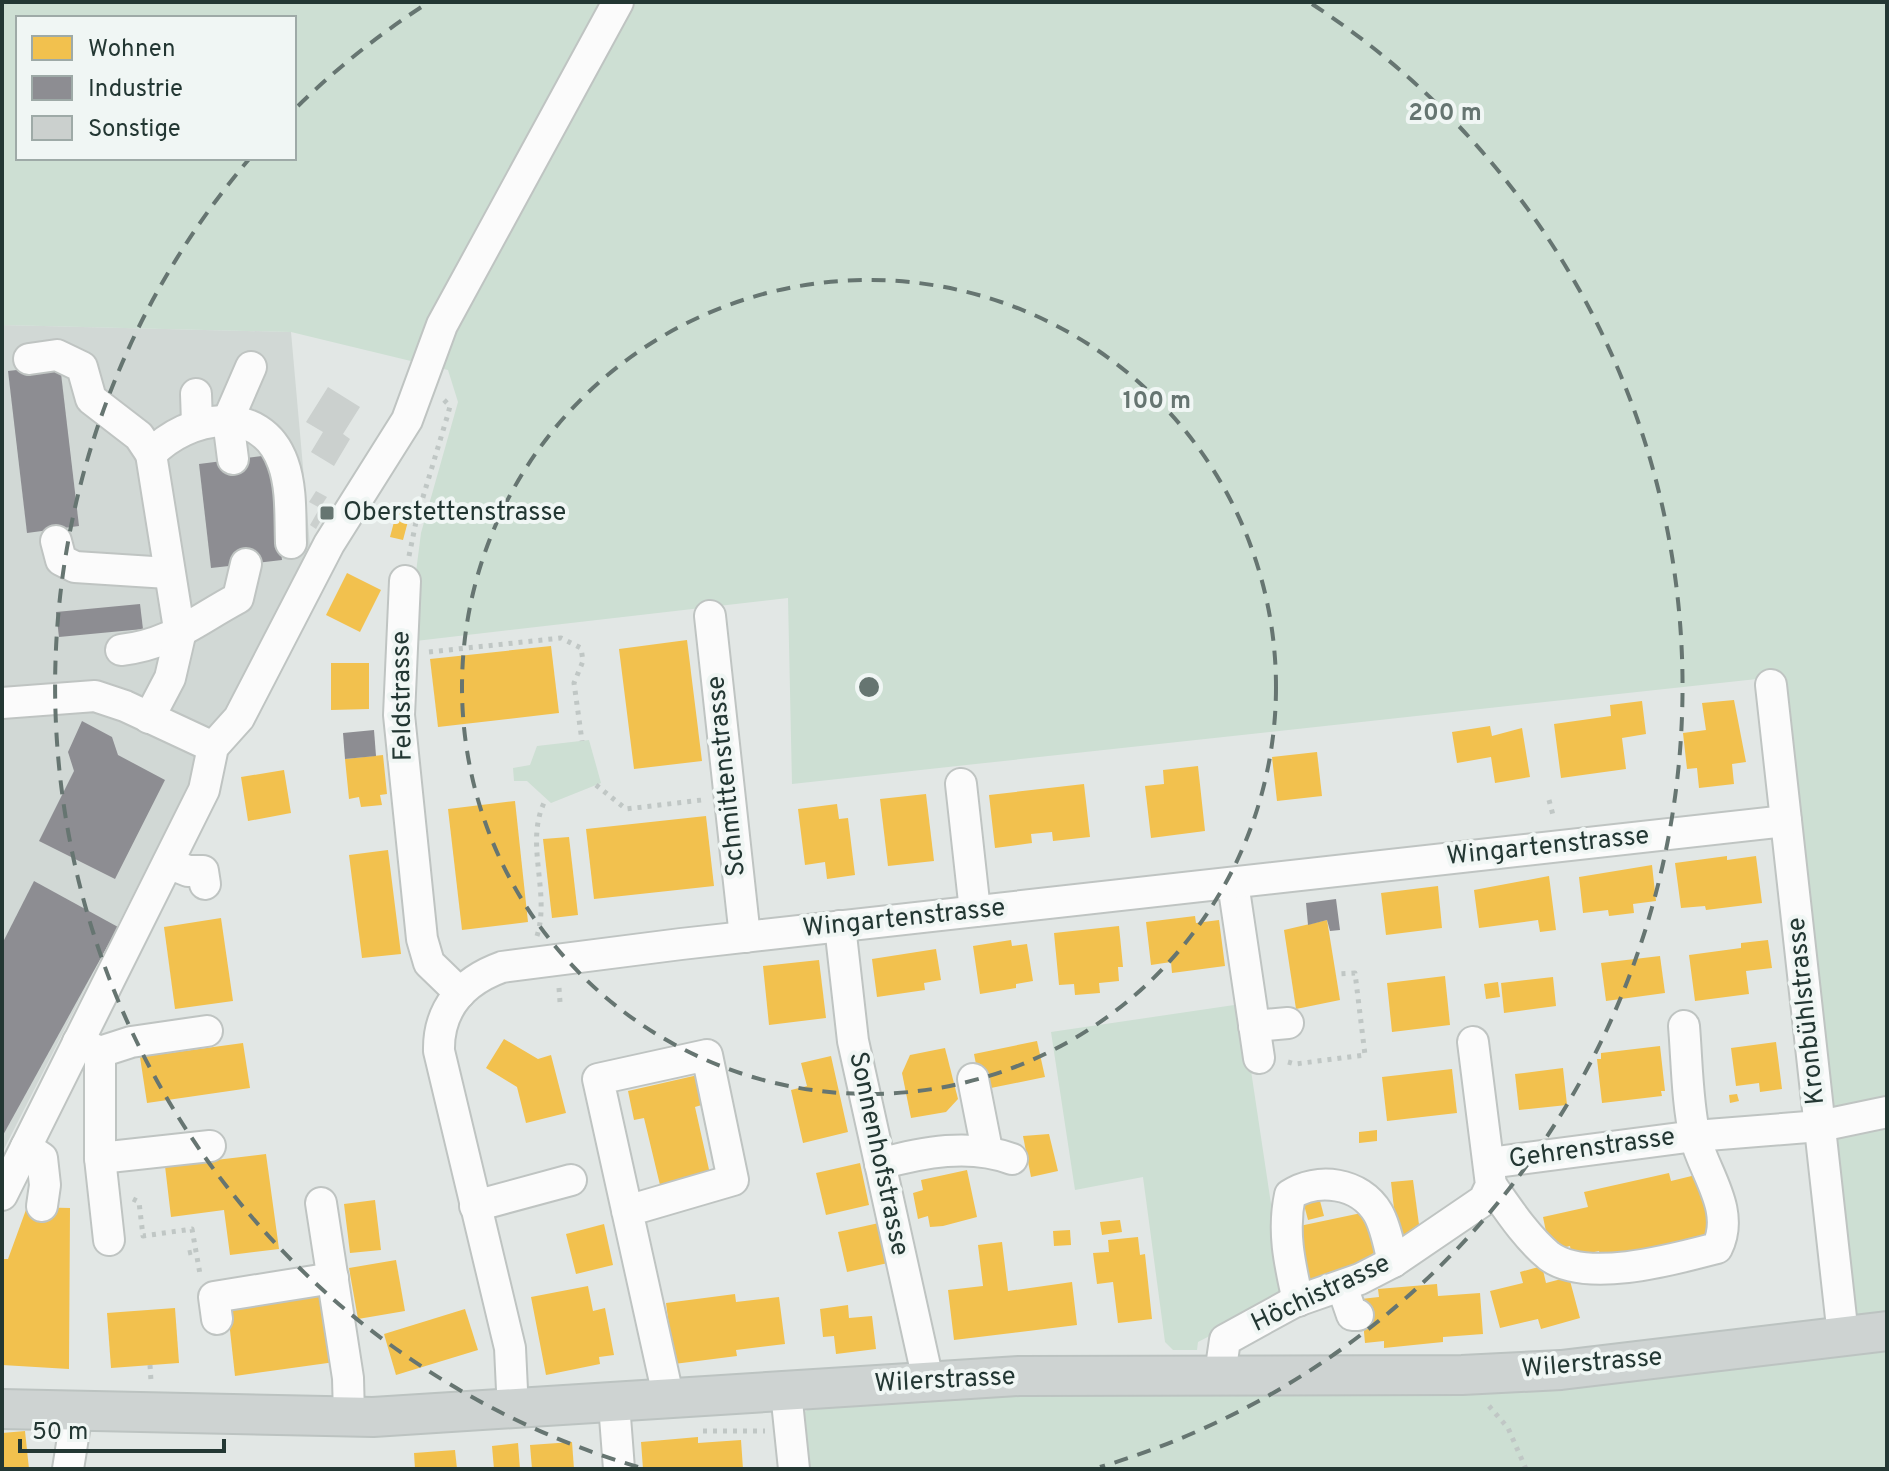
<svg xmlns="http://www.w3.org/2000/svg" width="1889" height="1471" viewBox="0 0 1889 1471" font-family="Overpass,sans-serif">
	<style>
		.built { fill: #d1d8d5 }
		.green { fill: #cddfd3; fill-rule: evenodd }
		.homes { fill: #f2c14e }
		.industry { fill: #8d8d92 }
		.building { fill: #cbd0ce }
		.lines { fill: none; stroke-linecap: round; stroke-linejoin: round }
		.minor-casing { stroke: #bfc4c2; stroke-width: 34 }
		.major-casing { stroke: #bcc3c1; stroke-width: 42 }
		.path { stroke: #c0c7c5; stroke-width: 5; stroke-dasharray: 4 6; stroke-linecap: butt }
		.minor { stroke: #fbfbfb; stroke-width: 30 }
		.major { stroke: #ced3d2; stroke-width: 38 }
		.ring { fill: none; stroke: #667571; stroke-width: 4; stroke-dasharray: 14 10 }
		.poi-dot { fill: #667571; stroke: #f0f6f4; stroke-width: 3 }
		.labels { text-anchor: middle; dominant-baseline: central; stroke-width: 8; stroke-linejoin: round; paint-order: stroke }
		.poi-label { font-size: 26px; fill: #233733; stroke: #f0f6f4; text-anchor: start }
		.street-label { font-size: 26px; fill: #233733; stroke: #f0f6f4 }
		.centre { fill: #667571; stroke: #f0f6f4; stroke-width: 4 }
		.ring-label { font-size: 24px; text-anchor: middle; font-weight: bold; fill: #667571; stroke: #f0f6f4; stroke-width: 8; stroke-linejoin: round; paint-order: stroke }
	</style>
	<rect width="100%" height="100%" fill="#e2e7e5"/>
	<path class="built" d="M2 325 291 332 310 546 2 1153Z"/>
	<g class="green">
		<path d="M2 2H1887V1469H803L798 1417 811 1407 978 1394 1860 1351 1784 676 792 784 788 598 407 642 421 533 458 402 448 370 291 332 2 325ZM18 18H294V158H18Z"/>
		<path d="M589 740 601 783 551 803 527 781H514L513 768 530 765 537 746Z"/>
		<path d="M1241 1004 1285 1297 1198 1342 1197 1350H1173L1165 1342 1143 1177 1075 1190 1051 1032Z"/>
	</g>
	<g class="homes">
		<path d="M398 507 411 510 403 540 390 537Z"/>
		<path d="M347 573 381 590 360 632 326 615Z"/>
		<path d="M687 640 702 761 634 769 619 649Z"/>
		<path d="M551 646 559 713 438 727 430 659Z"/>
		<path d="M331 663H369V709L331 710Z"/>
		<path d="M1734 700 1746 762 1732 764 1734 784 1699 788 1697 768 1687 769 1683 733 1706 730 1702 703Z"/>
		<path d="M1642 701 1646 734 1622 738 1626 769 1561 778 1554 724 1611 716 1610 705Z"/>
		<path d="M1490 726 1492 736 1522 728 1530 777 1495 783 1491 757 1457 763 1452 732Z"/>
		<path d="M1317 752 1322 796 1277 801 1272 757Z"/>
		<path d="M383 755 387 794 380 795 382 805 361 807 359 797 349 799 345 759Z"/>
		<path d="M1198 766 1205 831 1151 838 1145 786 1164 784 1163 770Z"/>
		<path d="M284 770 291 813 248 821 241 777Z"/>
		<path d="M1084 784 1090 837 1053 841 1052 832 1031 834 1032 843 995 848 989 795Z"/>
		<path d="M926 794 934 861 888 866 880 799Z"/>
		<path d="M515 801 528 922 462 930 448 809Z"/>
		<path d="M837 804 839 819 848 818 855 875 827 879 825 862 805 865 798 809Z"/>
		<path d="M706 816 714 886 594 899 586 829Z"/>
		<path d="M569 837 578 915 552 918 543 839Z"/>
		<path d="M388 850 401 954 362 958 349 855Z"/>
		<path d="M1727 856V860L1756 856 1762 903 1706 910 1705 906 1681 908 1675 863Z"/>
		<path d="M1652 865 1656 901 1633 904 1634 913 1609 916 1608 910 1583 913 1579 877Z"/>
		<path d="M1549 876 1556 930 1540 932 1538 920 1479 928 1474 890Z"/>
		<path d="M1438 886 1442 928 1386 935 1381 893Z"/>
		<path d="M1195 916 1196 923 1219 920 1225 966 1172 973 1171 962 1151 965 1146 922Z"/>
		<path d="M221 918 233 1001 175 1009 164 927Z"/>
		<path d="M1327 920 1340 1000 1296 1009 1284 930Z"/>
		<path d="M1119 926 1123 967H1118L1119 981 1099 983 1100 993 1075 995 1074 984 1059 985 1054 933Z"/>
		<path d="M1011 940 1012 946 1027 944 1033 981 1016 984V988L980 994 973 946Z"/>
		<path d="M1768 940 1772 968 1746 971 1749 994 1695 1001 1689 955 1741 948V943Z"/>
		<path d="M936 949 941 980 924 983 925 990 877 997 872 959Z"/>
		<path d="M1660 956 1665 993 1606 1001 1601 963Z"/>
		<path d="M819 960 826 1018 769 1025 763 966Z"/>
		<path d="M1445 976 1450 1025 1392 1032 1387 983Z"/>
		<path d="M1553 977 1556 1006 1504 1013 1501 983Z"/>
		<path d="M1498 982 1500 997 1486 999 1484 984Z"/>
		<path d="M504 1039 538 1059 551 1055 566 1113 526 1123 517 1087 486 1068Z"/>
		<path d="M1037 1041 1045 1077 981 1090 974 1054Z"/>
		<path d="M1776 1042 1782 1089 1760 1092 1759 1083 1736 1086 1731 1048Z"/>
		<path d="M243 1043 250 1088 147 1103 140 1057Z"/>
		<path d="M1660 1046 1665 1091H1661L1662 1096 1602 1103 1597 1059H1601V1053Z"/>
		<path d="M945 1048 958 1099 946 1112 911 1118 902 1073 910 1055Z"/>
		<path d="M831 1056 848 1132 803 1143 791 1090 807 1086 801 1063Z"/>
		<path d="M1563 1068 1567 1105 1519 1110 1515 1074Z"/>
		<path d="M1452 1069 1457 1113 1387 1121 1382 1077Z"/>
		<path d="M698 1075 705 1104 695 1107 710 1174 660 1185 644 1118 634 1120 628 1091Z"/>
		<path d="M1737 1094 1739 1101 1730 1103 1729 1095Z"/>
		<path d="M1377 1130V1141L1359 1143V1132Z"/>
		<path d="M1049 1134 1058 1171 1031 1177 1023 1136Z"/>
		<path d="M266 1154 279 1249 230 1255 224 1210 171 1217 165 1166Z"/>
		<path d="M860 1163 869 1205 826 1215 816 1173Z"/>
		<path d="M967 1170 977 1217 943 1226 930 1227 928 1216 918 1219 913 1193 923 1190 921 1180Z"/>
		<path d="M1669 1173 1671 1181 1704 1173 1719 1242 1601 1263 1599 1251 1572 1257 1570 1246 1550 1251 1543 1217 1588 1207 1584 1192Z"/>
		<path d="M1413 1180 1420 1232 1397 1235 1391 1182Z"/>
		<path d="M1319 1197 1324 1216 1308 1220 1303 1201Z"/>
		<path d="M375 1200 381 1250 350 1253 344 1204Z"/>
		<path d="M27 1207 70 1208 69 1369 2 1365V1259H8Z"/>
		<path d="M1366 1212 1377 1250 1358 1266 1307 1285 1290 1228Z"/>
		<path d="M1120 1220 1122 1232 1102 1235 1100 1222Z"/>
		<path d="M879 1223 888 1263 847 1272 838 1232Z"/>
		<path d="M604 1224 613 1265 576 1274 566 1234Z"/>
		<path d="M1070 1230 1071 1245 1054 1246 1053 1231Z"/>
		<path d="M1138 1237 1140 1255 1145 1254 1152 1319 1118 1323 1113 1282 1097 1284 1093 1253 1109 1252 1108 1240Z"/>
		<path d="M1002 1242 1008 1291 1072 1282 1077 1325 954 1340 948 1290 983 1286 978 1245Z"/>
		<path d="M396 1260 405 1311 358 1319 349 1268Z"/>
		<path d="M1542 1266 1546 1283 1569 1277 1580 1318 1541 1329 1538 1319 1500 1328 1490 1291 1523 1283 1520 1272Z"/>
		<path d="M1437 1284 1438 1296 1480 1293 1483 1334 1443 1337V1342L1384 1348V1341L1365 1343 1361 1299 1379 1297 1378 1289Z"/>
		<path d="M588 1286 593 1311 605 1308 614 1355 599 1357 600 1364 546 1375 531 1297Z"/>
		<path d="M325 1289 335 1362 235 1376 227 1303Z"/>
		<path d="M735 1294 736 1302 779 1297 785 1344 736 1350 737 1356 674 1364 666 1303Z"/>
		<path d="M848 1305 849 1318 872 1316 876 1349 836 1354 834 1336 823 1337 820 1309Z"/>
		<path d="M175 1308 179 1363 111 1368 107 1313Z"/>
		<path d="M465 1309 478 1350 396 1375 384 1334Z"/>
		<path d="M25 1431 29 1469H2V1433Z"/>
		<path d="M698 1437V1443L741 1440 743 1469H643L641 1442Z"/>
		<path d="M572 1442 574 1469H532L530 1445Z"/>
		<path d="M518 1443 520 1469H494L492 1446Z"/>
		<path d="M455 1450 457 1469H415L414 1453Z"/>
	</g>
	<g class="industry">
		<path d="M60 365 79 526 27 533 8 371Z"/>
		<path d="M270 455 282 560 211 568 199 464Z"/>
		<path d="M140 604 143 629 59 637 56 612Z"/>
		<path d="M82 721 112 737 118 755 165 780 115 879 39 841 74 771 68 752Z"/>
		<path d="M374 730 376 756 345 759 343 733Z"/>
		<path d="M34 881 118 927 2 1137V944Z"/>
		<path d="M1336 899 1340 930 1330 931 1327 920 1308 925 1306 903Z"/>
	</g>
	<g class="building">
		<path d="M328 387 360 407 343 434 350 439 334 466 311 452 323 432 306 422Z"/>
		<path d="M316 491 327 497 320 508 309 502Z"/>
		<path d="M318 511 324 515 316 529 310 525Z"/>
	</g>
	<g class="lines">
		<g class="minor-casing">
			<g id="minor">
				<path d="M29 359 57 355 82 367 91 399 139 436 151 454"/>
				<path d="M196 394 197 423"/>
				<path d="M233 459 228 420 251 367"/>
				<path d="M56 541 61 560 75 567 168 573"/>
				<path d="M405 581 399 715 422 939 429 963 460 993"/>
				<path d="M710 616 745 937"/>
				<path d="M121 650C171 644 195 621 238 598L246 564"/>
				<path d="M1771 685 1843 1336"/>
				<path d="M2 703 95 696 125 706 213 747"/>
				<path d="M149 718 170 678 180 635 151 454C187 416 261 401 283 463 292 488 290 517 291 543"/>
				<path d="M961 784 975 911"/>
				<path d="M168 863 188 871H203L205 884"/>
				<path d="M1233 883 1259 1058"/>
				<path d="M840 926 853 1041 928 1380"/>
				<path d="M1254 1026 1288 1023"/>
				<path d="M78 1042 100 1052V1158L109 1240"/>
				<path d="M100 1052 131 1042 207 1031"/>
				<path d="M973 1079 987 1150"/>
				<path d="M26 1147 42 1158 45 1185 42 1206"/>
				<path d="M100 1158 210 1146"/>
				<path d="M1489 1163 1695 1136 1820 1126 1887 1112"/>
				<path d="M880 1164C923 1152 970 1143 1012 1159"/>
				<path d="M1491 1185C1508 1209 1526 1237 1549 1256 1586 1284 1675 1259 1717 1248 1736 1210 1704 1173 1695 1137 1687 1102 1687 1062 1684 1026"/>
				<path d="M2 1195 204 790 213 747 239 718 329 544 407 420 442 325 618 2"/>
				<path d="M321 1203 348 1378 349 1416"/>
				<path d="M475 1206 571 1180"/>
				<path d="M627 1211 733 1180 707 1055 598 1079 669 1400"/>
				<path d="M1342 1286 1352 1315H1358"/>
				<path d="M1298 1301C1290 1265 1282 1232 1290 1195 1317 1177 1360 1182 1378 1213 1386 1227 1389 1246 1393 1262"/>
				<path d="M217 1319 214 1297 333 1278"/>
				<path d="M1220 1374 1225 1340 1294 1302 1360 1279 1393 1262 1484 1200 1491 1185 1473 1042"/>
				<path d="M786 1392 794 1469"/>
				<path d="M614 1404 619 1469"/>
				<path d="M513 1411 510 1348 439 1051C438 1009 463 981 502 967L681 944 1786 821"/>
				<path d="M68 1469 77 1412"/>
			</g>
		</g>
		<g class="major-casing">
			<path id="major" d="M2 1409 373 1417 1019 1376 1462 1375 1561 1370 1887 1331"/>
		</g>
		<g class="path">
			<path d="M409 556 417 517 448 414 450 406 443 399"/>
			<path d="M429 652 561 638 581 648 583 661 574 683 582 741"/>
			<path d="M596 785 626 809 702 800"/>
			<path d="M1549 800 1554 819"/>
			<path d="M537 936C551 891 523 841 546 799"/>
			<path d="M559 988 560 1002"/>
			<path d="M1288 1062 1295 1064 1365 1055 1355 973 1338 974"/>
			<path d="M133 1199 139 1202 143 1236 192 1229 200 1274"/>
			<path d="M188 1253 197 1251"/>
			<path d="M150 1365 151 1381"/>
			<path d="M1489 1406 1508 1428 1526 1469"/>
			<path d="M703 1431H765"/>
		</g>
		<use href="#minor" class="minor"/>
		<use href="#major" class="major"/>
	</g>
	<g class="ring">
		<circle cx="869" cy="687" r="407"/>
		<path d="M638 1467A814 814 0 0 1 250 158M298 106A814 814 0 0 1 426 4M1312 4A814 814 0 0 1 1100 1467"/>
	</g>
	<rect class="poi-dot" x="319" y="505" width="16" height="16" rx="4"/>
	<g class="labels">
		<g class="poi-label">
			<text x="343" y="513">Oberstettenstrasse</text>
		</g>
		<g class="street-label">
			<text transform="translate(403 696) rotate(-91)">Feldstrasse</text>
			<text transform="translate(727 776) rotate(-96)">Schmittenstrasse</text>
			<text transform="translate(1548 847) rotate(-6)">Wingartenstrasse</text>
			<text transform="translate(904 919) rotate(-6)">Wingartenstrasse</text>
			<text transform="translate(1807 1011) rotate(-96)">Kronbühlstrasse</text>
			<text transform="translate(1592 1149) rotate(-8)">Gehrenstrasse</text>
			<text transform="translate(878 1154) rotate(78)">Sonnenhofstrasse</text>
			<text transform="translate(1321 1294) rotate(-25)">Höchistrasse</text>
			<text transform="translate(1592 1364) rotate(-5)">Wilerstrasse</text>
			<text transform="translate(945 1381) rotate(-3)">Wilerstrasse</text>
		</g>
	</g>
	<circle cx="869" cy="687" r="12" class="centre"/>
	<g class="ring-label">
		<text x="1445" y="120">200 m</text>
		<text x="1157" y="408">100 m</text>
	</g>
	<rect width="1889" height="1471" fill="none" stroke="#233733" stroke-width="8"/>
	<rect x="16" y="16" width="280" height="144" fill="#f0f6f4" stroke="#9eaaa7" stroke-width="2"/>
	<rect x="32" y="36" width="40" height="24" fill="#f2c14e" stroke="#9eaaa7" stroke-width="2"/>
	<text x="88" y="56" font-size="24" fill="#233733">Wohnen</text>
	<rect x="32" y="76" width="40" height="24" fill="#8d8d92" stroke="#9eaaa7" stroke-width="2"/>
	<text x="88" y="96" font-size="24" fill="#233733">Industrie</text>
	<rect x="32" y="116" width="40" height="24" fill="#cbd0ce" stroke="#9eaaa7" stroke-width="2"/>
	<text x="88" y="136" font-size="24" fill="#233733">Sonstige</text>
	<path d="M20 1439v12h204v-12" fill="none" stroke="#233733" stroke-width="4"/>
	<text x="32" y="1439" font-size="24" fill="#233733" stroke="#f0f6f4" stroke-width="6" paint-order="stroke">50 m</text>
</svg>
